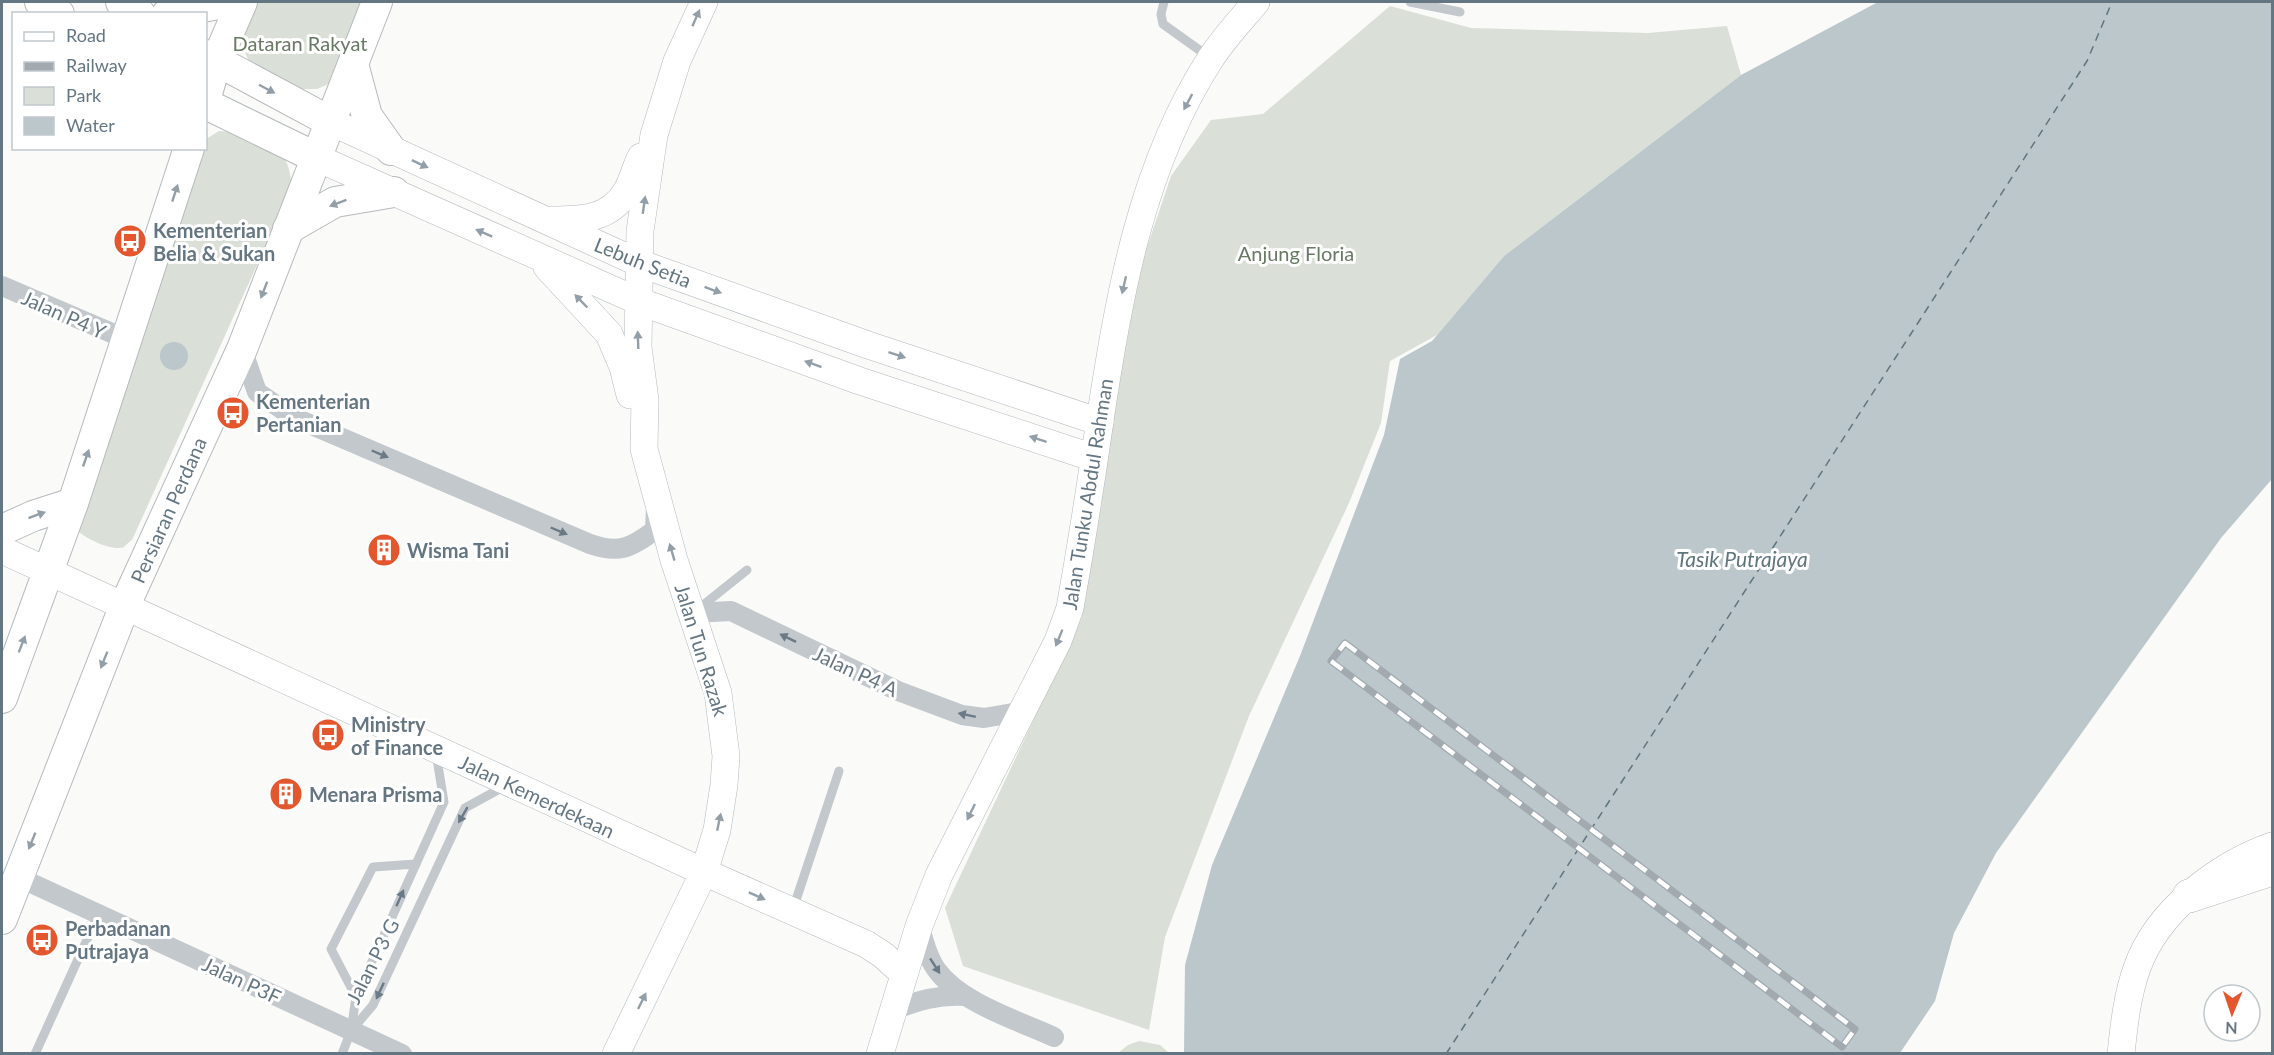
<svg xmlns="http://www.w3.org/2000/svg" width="2274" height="1055" viewBox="0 0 2274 1055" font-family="Lato,sans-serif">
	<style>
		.green { fill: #dadfd7 }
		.water { fill: #bbc7cb }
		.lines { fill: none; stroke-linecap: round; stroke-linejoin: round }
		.ferry { stroke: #60757c; stroke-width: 1.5; stroke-dasharray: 8 6; stroke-linecap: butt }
		.secondary-casing { stroke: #b3babf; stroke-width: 28 }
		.primary-casing { stroke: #b5babe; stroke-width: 32 }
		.highway-casing { stroke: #b4b9bd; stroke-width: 34 }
		.lane { stroke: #c3c8cc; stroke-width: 9 }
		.street { stroke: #c3c8cc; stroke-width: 20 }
		.secondary { stroke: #fff; stroke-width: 27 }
		.primary { stroke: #fff; stroke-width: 30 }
		.highway { stroke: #fff; stroke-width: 33 }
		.rail-casing { stroke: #a2aab0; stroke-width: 7 }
		.rail { stroke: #fff; stroke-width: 4.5; stroke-dasharray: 14; stroke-linecap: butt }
		.oneway { fill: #939fa8 }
		.oneway2 { fill: #6a7a87 }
		.labels { text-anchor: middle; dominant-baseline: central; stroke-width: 6; stroke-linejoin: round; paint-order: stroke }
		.park-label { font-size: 20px; fill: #687a64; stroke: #fff }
		.poi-label { font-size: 20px; font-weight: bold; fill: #657683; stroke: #fff; text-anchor: start }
		.street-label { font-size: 20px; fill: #657683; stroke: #fff }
		.water-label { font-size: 21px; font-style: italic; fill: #60757c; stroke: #fff }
	</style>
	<rect width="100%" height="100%" fill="#fafaf8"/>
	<g class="green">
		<path d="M254 2H361L331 83 317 89H296L248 60 242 43 244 27Z"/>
		<path d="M1390 6 1471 28 1648 33 1727 26 1741 75 1504 256 1437 335 1390 361 1381 423 1349 503 1249 716 1165 937 1149 1030 963 966 945 908 1082 617 1127 307 1171 176 1211 120 1263 114Z"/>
		<path d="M219 131C235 131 266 142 279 152 289 161 291 176 292 188L132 540C131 540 125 546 124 547 113 552 84 538 77 530L198 149 206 148V139Z"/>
		<path d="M1139 1041 1160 1045 1169 1053H1118L1128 1045Z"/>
	</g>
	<g class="water">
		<path d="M1878 2H2272V479L2221 538 1996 853 1954 933 1935 1001 1900 1053H1184L1185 965 1212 865 1300 656 1384 435 1400 359 1432 341 1504 256 1741 75Z"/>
		<circle cx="174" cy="356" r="14"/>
	</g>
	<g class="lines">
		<path class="ferry" d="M1446 1054 2087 61 2112 2"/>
		<g class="secondary-casing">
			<g id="secondary">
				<path d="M329 121 639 263 868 345 1100 422"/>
				<path d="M315 157 638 301 860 381 1094 458"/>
				<path d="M551 220C580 220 609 220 626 192 633 181 635 168 641 157"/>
				<path d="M547 267 609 334 623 367 630 395"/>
				<path d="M2 550 704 872 866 944 883 955 904 974"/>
				<path d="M616 1054 704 872 717 830 724 785 726 756 718 693 674 560 644 449 645 400 638 347 640 231 654 135 677 61 704 2"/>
				<path d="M880 1054 919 926 939 875 1058 641 1070 608C1081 546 1091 483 1100 420 1119 296 1141 166 1211 58 1224 38 1241 20 1256 2"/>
				<path d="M2121 1054C2124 1025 2127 996 2137 968 2157 911 2218 865 2272 846"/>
			</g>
		</g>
		<g class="primary-casing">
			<g id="primary">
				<path d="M40 2 59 14"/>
				<path d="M121 2 140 14"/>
				<path d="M167 14 228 2"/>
				<path d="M206 55 329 121"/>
				<path d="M353 64 367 116 391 150"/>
				<path d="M206 97 216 62 242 2"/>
				<path d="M206 104 315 157"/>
				<path d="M288 229 335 202 394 192"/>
				<path d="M2 530 33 516 73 503"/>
				<path d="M2 698 73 503 189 148"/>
				<path d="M2 919 125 605 242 349 377 2"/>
			</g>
		</g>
		<g class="highway-casing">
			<path id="highway" d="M2189 896 2272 869"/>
		</g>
		<g class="lane">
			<path d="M1164 2 1161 14 1163 24 1209 57"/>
			<path d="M1410 2 1460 12"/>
			<path d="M697 610 747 570"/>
			<path d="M793 909 839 771"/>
			<path d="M356 997 331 949 373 867 416 864"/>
			<path d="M351 1031 356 997 444 802 436 753"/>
			<path d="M35 1054 99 913"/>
			<path d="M342 1054 351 1031 373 1005 465 808 505 786"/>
		</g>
		<g class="street">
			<path d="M2 286 128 340"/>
			<path d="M242 349 257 392 293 417 590 544C619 554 631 548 655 530L656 507"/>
			<path d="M693 613 731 611 898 691 962 715 984 718 1024 711"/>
			<path d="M18 877 402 1054"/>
			<path d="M919 926C924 940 927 957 936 969 960 1003 1017 1020 1054 1037"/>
			<path d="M891 1011C917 1001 938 994 966 996"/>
		</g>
		<use href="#secondary" class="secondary"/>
		<use href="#primary" class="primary"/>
		<use href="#highway" class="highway"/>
		<g class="rail-casing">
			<path id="rail" d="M1345 643 1855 1029 1842 1047 1331 661Z"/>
		</g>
		<use href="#rail" class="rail"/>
	</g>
	<defs><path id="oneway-solid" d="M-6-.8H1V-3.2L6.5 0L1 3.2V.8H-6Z" transform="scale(1.5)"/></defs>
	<g class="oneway">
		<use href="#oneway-solid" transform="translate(696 18) rotate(-66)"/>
		<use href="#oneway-solid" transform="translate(267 89) rotate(28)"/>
		<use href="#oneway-solid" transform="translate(1188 102) rotate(118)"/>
		<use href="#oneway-solid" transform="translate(420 164) rotate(25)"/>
		<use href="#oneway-solid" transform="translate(175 193) rotate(-72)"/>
		<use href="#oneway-solid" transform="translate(338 203) rotate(159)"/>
		<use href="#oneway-solid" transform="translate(644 205) rotate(-82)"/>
		<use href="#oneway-solid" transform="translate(484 233) rotate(-156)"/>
		<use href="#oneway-solid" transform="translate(1124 285) rotate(103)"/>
		<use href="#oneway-solid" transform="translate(264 290) rotate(111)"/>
		<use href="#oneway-solid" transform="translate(713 290) rotate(20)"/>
		<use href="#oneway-solid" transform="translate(581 301) rotate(-134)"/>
		<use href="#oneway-solid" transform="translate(638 340) rotate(-92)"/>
		<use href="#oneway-solid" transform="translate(897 355) rotate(18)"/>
		<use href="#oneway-solid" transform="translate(813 364) rotate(-160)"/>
		<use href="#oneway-solid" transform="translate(1038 439) rotate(-162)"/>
		<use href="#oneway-solid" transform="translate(86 458) rotate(-71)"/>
		<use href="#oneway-solid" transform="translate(37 515) rotate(-20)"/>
		<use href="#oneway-solid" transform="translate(672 552) rotate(-106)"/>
		<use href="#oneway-solid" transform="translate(1059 638) rotate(112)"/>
		<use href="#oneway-solid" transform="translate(22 644) rotate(-69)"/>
		<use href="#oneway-solid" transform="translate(104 660) rotate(112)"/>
		<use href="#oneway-solid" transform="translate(971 812) rotate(116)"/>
		<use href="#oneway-solid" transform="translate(719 822) rotate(-78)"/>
		<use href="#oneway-solid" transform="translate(32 841) rotate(112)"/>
		<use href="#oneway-solid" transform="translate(757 896) rotate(24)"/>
		<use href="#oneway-solid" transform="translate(642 1001) rotate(-64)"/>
	</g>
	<g class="oneway2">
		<use href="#oneway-solid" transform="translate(380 454) rotate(23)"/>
		<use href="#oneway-solid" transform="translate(559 531) rotate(23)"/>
		<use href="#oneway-solid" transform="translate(788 638) rotate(-154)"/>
		<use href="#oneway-solid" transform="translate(967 715) rotate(-168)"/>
		<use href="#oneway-solid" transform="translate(463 815) rotate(120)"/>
		<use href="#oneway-solid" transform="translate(400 898) rotate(-66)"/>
		<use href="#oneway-solid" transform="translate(935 966) rotate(57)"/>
		<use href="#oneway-solid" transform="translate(380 991) rotate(115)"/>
	</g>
	<defs>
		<g id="bus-disc" transform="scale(1.725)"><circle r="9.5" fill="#e4572e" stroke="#fff"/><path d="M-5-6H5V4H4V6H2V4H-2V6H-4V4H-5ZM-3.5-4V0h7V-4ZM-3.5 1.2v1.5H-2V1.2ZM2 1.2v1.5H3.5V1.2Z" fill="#fff"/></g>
		<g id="building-disc" transform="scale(1.725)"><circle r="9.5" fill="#e4572e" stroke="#fff"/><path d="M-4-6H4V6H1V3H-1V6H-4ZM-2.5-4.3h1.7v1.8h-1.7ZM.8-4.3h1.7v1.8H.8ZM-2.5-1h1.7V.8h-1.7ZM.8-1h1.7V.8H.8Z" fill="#fff"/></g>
	</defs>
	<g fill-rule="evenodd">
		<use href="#bus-disc" x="130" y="241"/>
		<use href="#bus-disc" x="233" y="413"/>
		<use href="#building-disc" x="384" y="550"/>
		<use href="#bus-disc" x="328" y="735"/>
		<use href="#building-disc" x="286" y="794"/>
		<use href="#bus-disc" x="42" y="940"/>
	</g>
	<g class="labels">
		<g class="park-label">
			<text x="300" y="43">Dataran Rakyat</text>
			<text x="1296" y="253">Anjung Floria</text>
		</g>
		<g class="poi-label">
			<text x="153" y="230">Kementerian<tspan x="153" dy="23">Belia &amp; Sukan</tspan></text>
			<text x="256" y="401">Kementerian<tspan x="256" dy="23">Pertanian</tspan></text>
			<text x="407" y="550">Wisma Tani</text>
			<text x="351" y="724">Ministry<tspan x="351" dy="23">of Finance</tspan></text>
			<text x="309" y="794">Menara Prisma</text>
			<text x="65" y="928">Perbadanan<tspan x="65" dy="23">Putrajaya</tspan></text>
		</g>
		<g class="street-label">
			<text transform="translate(643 262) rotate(22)">Lebuh Setia</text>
			<text transform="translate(64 314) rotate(24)">Jalan P4 Y</text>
			<text transform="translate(1087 494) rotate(-81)">Jalan Tunku Abdul Rahman</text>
			<text transform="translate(168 510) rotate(-66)">Persiaran Perdana</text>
			<text transform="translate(702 650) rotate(73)">Jalan Tun Razak</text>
			<text transform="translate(856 671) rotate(25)">Jalan P4 A</text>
			<text transform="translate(537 796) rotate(25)">Jalan Kemerdekaan</text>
			<text transform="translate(372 961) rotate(-63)">Jalan P3 G</text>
			<text transform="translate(242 980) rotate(25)">Jalan P3F</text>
		</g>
		<g class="water-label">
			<text x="1742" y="558">Tasik Putrajaya</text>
		</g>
	</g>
	<rect width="2274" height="1055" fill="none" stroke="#657683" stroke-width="6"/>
	<rect x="12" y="12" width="195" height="138" fill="#ffffff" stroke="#c1c8cd" stroke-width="1.5"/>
	<rect x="24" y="32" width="30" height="9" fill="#ffffff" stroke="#c1c8cd" stroke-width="1.5"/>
	<text x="66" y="42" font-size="18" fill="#657683">Road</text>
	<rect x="24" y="62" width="30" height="9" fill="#a2aab0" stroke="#c1c8cd" stroke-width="1.5"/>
	<text x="66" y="72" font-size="18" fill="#657683">Railway</text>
	<rect x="24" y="87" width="30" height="18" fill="#dadfd7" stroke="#c1c8cd" stroke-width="1.5"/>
	<text x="66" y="102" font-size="18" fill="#657683">Park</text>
	<rect x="24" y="117" width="30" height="18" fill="#bbc7cb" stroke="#c1c8cd" stroke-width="1.5"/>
	<text x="66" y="132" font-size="18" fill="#657683">Water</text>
	<g transform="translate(2232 1013) rotate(182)"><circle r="28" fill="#ffffff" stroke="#c1c8cd" stroke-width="1.5"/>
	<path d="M0-4.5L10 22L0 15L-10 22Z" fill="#e4572e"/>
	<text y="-9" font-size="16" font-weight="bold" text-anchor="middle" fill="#657683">N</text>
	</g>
</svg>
